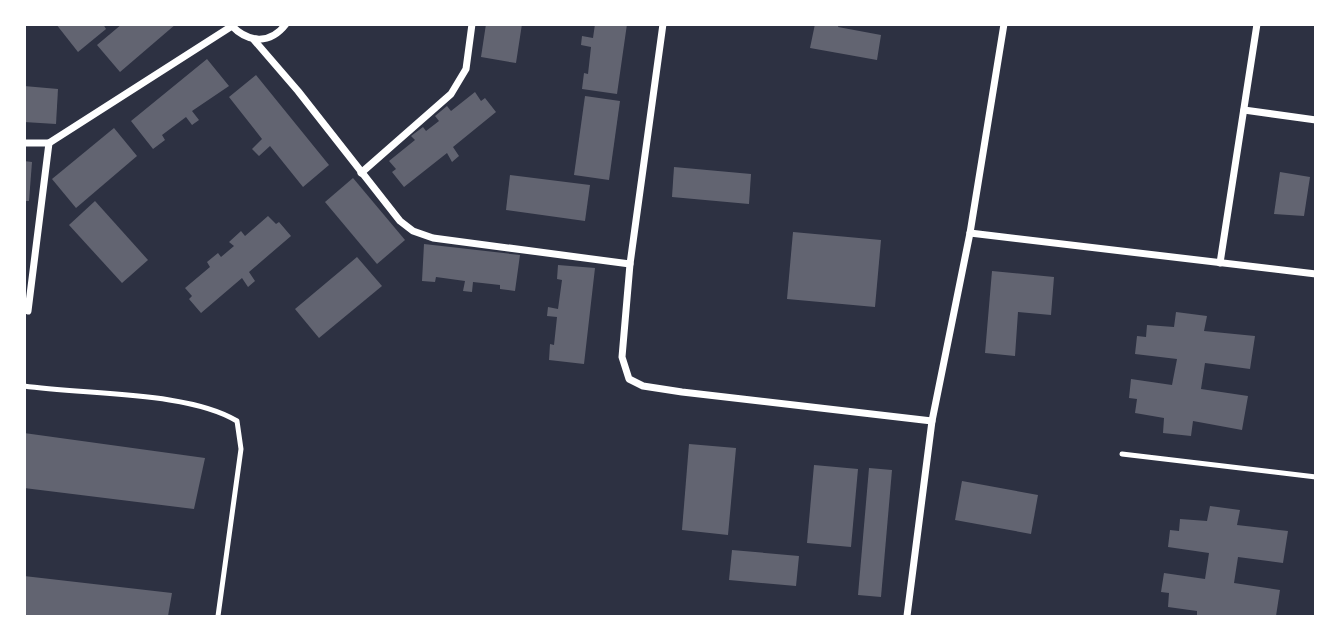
<svg xmlns="http://www.w3.org/2000/svg" width="1340" height="641" viewBox="0 0 1340 641" font-family="Poppins,sans-serif">
	<style>
		.building { fill: #626471 }
		.lines { fill: none; stroke-linecap: round; stroke-linejoin: round }
		.service { stroke: #fff; stroke-width: 5 }
		.minor { stroke: #fff; stroke-width: 7 }
	</style>
	<rect width="100%" height="100%" fill="#2d3142"/>
	<g class="building">
		<path d="M56 24H103L106 29 78 52Z"/>
		<path d="M122 24H176L120 72 97 45Z"/>
		<path d="M486 24H522L516 63 481 57Z"/>
		<path d="M595 24H627L617 94 582 89 584 73 588 74 591 47 581 45 582 36 593 38Z"/>
		<path d="M815 24H839L838 27 881 35 877 60 810 48Z"/>
		<path d="M207 59 229 86 192 111 199 120 192 125 186 117 162 135 165 140 153 149 131 121Z"/>
		<path d="M256 75 329 165 303 187 270 146 259 156 252 149 262 139 229 97Z"/>
		<path d="M24 86 58 89 56 124 24 122Z"/>
		<path d="M475 92 481 101 485 98 496 112 453 147 459 156 452 162 447 153 404 187 392 172 396 169 389 161 415 140 411 136 423 127 426 131 439 121 435 116 447 106 451 111Z"/>
		<path d="M585 96 620 101 609 180 574 175Z"/>
		<path d="M114 128 137 156 76 208 52 179Z"/>
		<path d="M24 161 32 162 29 201H24Z"/>
		<path d="M674 167 751 174 749 204 672 197Z"/>
		<path d="M1280 172 1310 177 1304 216 1274 214Z"/>
		<path d="M510 175 590 185 585 221 506 210Z"/>
		<path d="M353 178 405 240 377 264 325 202Z"/>
		<path d="M95 201 148 260 122 283 69 225Z"/>
		<path d="M268 216 276 224 279 222 291 236 249 272 255 281 248 287 242 278 201 313 189 299 192 296 185 288 210 267 207 262 218 253 221 257 234 246 229 242 241 231 245 236Z"/>
		<path d="M793 232 881 240 875 307 787 299Z"/>
		<path d="M424 244 520 255 515 291 500 289V285L473 282 472 292 463 291 465 281 436 277 435 282 422 281Z"/>
		<path d="M357 257 382 286 319 338 295 309Z"/>
		<path d="M558 265 595 268 584 364 549 360 550 344 554 345 557 317 547 316 548 307 558 309 562 280 557 279Z"/>
		<path d="M992 271 1054 277 1051 315 1018 312 1015 356 985 353Z"/>
		<path d="M1176 312 1207 316 1204 331 1255 336 1250 369 1205 363 1201 389 1248 396 1242 430 1193 421 1191 436 1163 433 1164 418 1135 413 1137 399 1129 398 1131 379 1172 385 1177 359 1135 354 1137 336 1146 337 1147 325 1174 327Z"/>
		<path d="M24 433 205 458 194 509 24 488Z"/>
		<path d="M689 444 736 448 728 535 682 530Z"/>
		<path d="M814 465 858 469 851 547 807 543Z"/>
		<path d="M869 468 892 470 881 597 858 595Z"/>
		<path d="M962 481 1038 495 1031 534 955 520Z"/>
		<path d="M1210 506 1240 510 1237 525 1288 531 1283 563 1238 557 1234 583 1280 590 1276 616H1197V611L1168 607 1169 593 1161 592 1164 573 1205 579 1209 553 1168 547 1170 530 1179 531 1180 519 1207 521Z"/>
		<path d="M732 550 799 556 796 586 729 580Z"/>
		<path d="M24 576 172 593 168 616H24Z"/>
	</g>
	<g class="lines">
		<g class="service">
			<path d="M24 386C85 395 188 391 237 421L241 449 218 616"/>
			<path d="M1122 454 1316 477"/>
		</g>
		<g class="minor">
			<path d="M663 24 630 264 622 357 629 379 643 386 682 392 932 421"/>
			<path d="M231 25C248 43 270 45 286 24"/>
			<path d="M254 40 298 91 400 221 413 231 433 238 630 264"/>
			<path d="M1244 110 1316 120"/>
			<path d="M24 143H49L232 26"/>
			<path d="M361 173 451 94 466 69 472 24"/>
			<path d="M970 233 1316 274"/>
			<path d="M1220 263 1257 24"/>
			<path d="M28 311 49 143"/>
			<path d="M907 616 932 421 970 233 1004 24"/>
		</g>
	</g>
	<rect width="1340" height="641" fill="none" stroke="#ffffff" stroke-width="52"/>
</svg>
